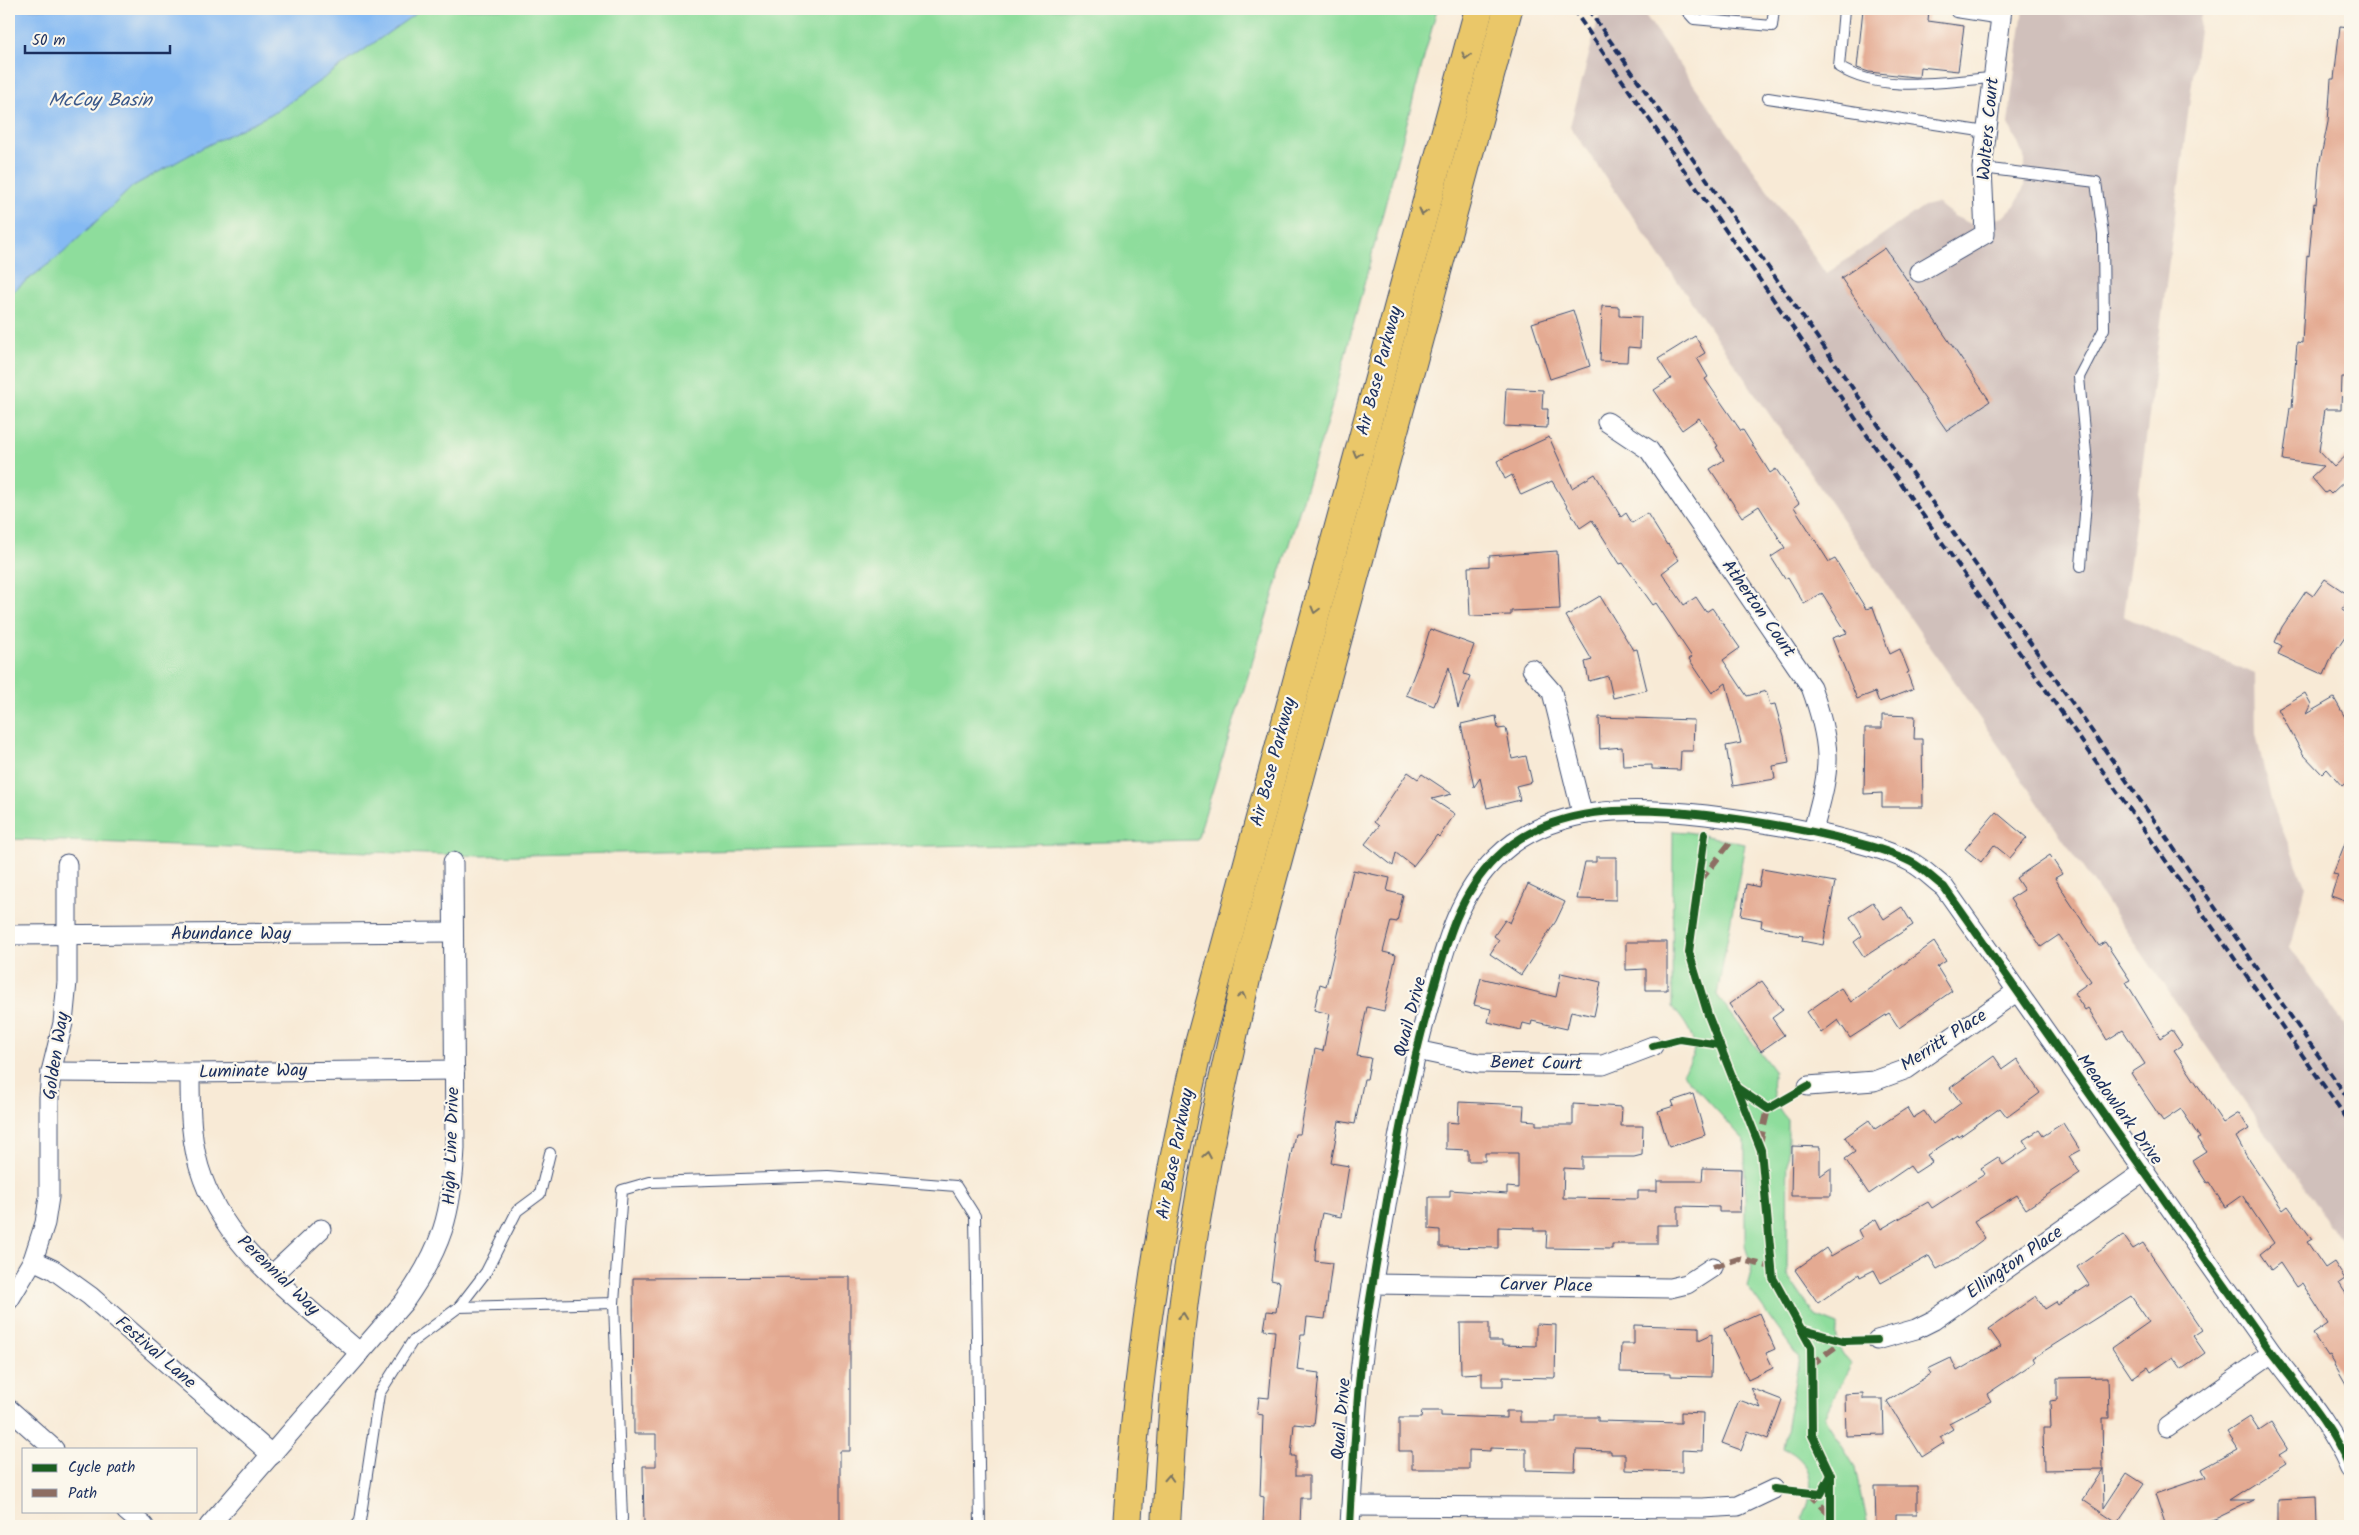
<svg xmlns="http://www.w3.org/2000/svg" width="2359" height="1535" viewBox="0 0 2359 1535" font-family="Kalam,sans-serif">
	<style>
		.industrial { fill: #d0c0bb }
		.green { fill: #8edd9c; stroke: #54867d }
		.water { fill: #85baf3; stroke: #5074a8 }
		.building { fill: #e4aa92 }
		.lines { fill: none; stroke-linecap: round; stroke-linejoin: round }
		.service-casing { stroke: #3c4b70; stroke-width: 12 }
		.minor-casing { stroke: #3c4b70; stroke-width: 21 }
		.primary-casing { stroke: #3c4b70; stroke-width: 30 }
		.service { stroke: #fff; stroke-width: 10 }
		.minor { stroke: #fff; stroke-width: 19 }
		.primary { stroke: #eac769; stroke-width: 28 }
		.rail { stroke: #1b2f5e; stroke-width: 4; stroke-dasharray: 8 4; stroke-linecap: butt }
		.quiet { stroke: #8d6e63; stroke-width: 6; stroke-dasharray: 12 6; stroke-linecap: butt }
		.cycleway-casing { stroke: #fbf7ec; stroke-width: 11 }
		.cycleway { stroke: #1b5e20; stroke-width: 8 }
		.oneway { stroke: #787363 }
		.labels { text-anchor: middle; dominant-baseline: central; stroke-width: 4.5; stroke-linejoin: round; paint-order: stroke }
		.street-label { font-size: 18px; fill: #1b2f5e; stroke: #fbf7ec }
		.water-label { font-size: 19px; font-style: italic; fill: #3b598b; stroke: #fbf7ec }
	</style>
	<rect width="100%" height="100%" fill="#fbf7ec"/>
	<filter id="ink" filterUnits="userSpaceOnUse"><feTurbulence type="fractalNoise" baseFrequency=".02" numOctaves="2"/><feDisplacementMap in="SourceGraphic" scale="10" xChannelSelector="R" yChannelSelector="G"/><feConvolveMatrix kernelMatrix="1 2 1 2 8 2 1 2 1" color-interpolation-filters="sRGB"/></filter>
	<filter id="wash" filterUnits="userSpaceOnUse"><feTurbulence type="fractalNoise" baseFrequency=".0096" numOctaves="4" result="noise"/><feDisplacementMap in="SourceGraphic" scale="20" xChannelSelector="R" yChannelSelector="G"/><feGaussianBlur stdDeviation="1.12" result="paint"/><feColorMatrix in="noise" values="0 0 0 0 0 0 0 0 0 0 0 0 0 0 0 0 0 1.4 0 .05"/><feComposite in="paint" operator="in"/></filter>
	<g filter="url(#wash)">
		<rect width="100%" height="100%" fill="#f8ead6"/>
		<path class="industrial" d="M1601 9H1641L1826 274 1924 206 1937 203 1954 216 1971 224 2003 217 2015 205 2024 187V156L2008 123 2023 9H2161L2201 14 2123 616 2255 674 2256 734 2272 804 2305 885 2290 947 2350 1033V1254L1570 126Z"/>
		<g class="green">
			<path d="M422 9H1437L1331 409 1197 840 481 856 9 839V294L63 253 133 186 202 148 277 111Z"/>
			<path d="M1673 831 1687 832 1745 844 1717 995 1774 1071C1770 1091 1774 1105 1788 1120L1787 1275 1815 1316 1838 1325C1834 1341 1840 1352 1851 1364L1824 1417 1855 1467 1867 1526H1808L1802 1518C1817 1491 1814 1461 1783 1448L1799 1358 1747 1286 1752 1268 1745 1246V1141L1682 1073C1685 1069 1689 1065 1691 1060 1700 1041 1684 1020 1672 1007Z"/>
		</g>
		<path class="water" d="M9 9H422L277 111 202 148 133 186 63 253 9 294Z"/>
		<g id="blocks">
			<g class="building">
				<path d="M1863 9H1929L1928 21 1964 26 1958 71 1920 67 1919 77H1914L1869 72 1857 68Z"/>
				<path d="M2340 26 2350 27V349L2347 377H2342L2341 409H2325L2319 451 2334 467 2350 452V476L2331 494 2328 491 2325 493 2311 477 2323 466 2283 460 2290 408H2292L2297 342 2302 343 2307 255 2309 256 2314 203 2316 204 2319 166 2328 122 2331 79H2334Z"/>
				<path d="M1885 248 1990 401 1947 431 1841 278Z"/>
				<path d="M1602 306 1619 307V316L1641 317 1640 348 1628 347 1627 362 1600 361Z"/>
				<path d="M1573 310 1590 366 1550 379 1532 323Z"/>
				<path d="M1695 336 1705 353 1697 358 1708 377 1705 379 1741 431 1743 430 1770 473 1776 469 1799 503 1794 507 1829 562 1835 559 1866 609 1873 607 1890 654 1900 649 1909 672 1907 673 1913 689 1879 702 1875 692 1857 699 1832 638 1847 633 1822 593 1804 604 1788 577 1785 579 1771 557 1785 548 1759 506 1742 517 1710 469 1724 460 1716 447 1718 446 1699 418 1682 430 1654 390 1671 379 1658 359Z"/>
				<path d="M1506 388 1543 390 1542 409H1548L1547 428 1504 426Z"/>
				<path d="M1549 437 1572 488 1595 474 1621 517 1626 513 1632 523 1647 513 1667 545 1668 544 1679 560 1662 573 1684 605 1696 597 1706 612 1712 608 1740 648 1723 660 1747 696 1766 691 1770 705 1775 704 1784 736 1789 763 1773 766 1775 779 1733 786 1726 746 1741 743 1726 683 1712 693 1689 659 1692 657 1656 603 1653 605 1623 563 1620 564 1592 520 1580 528 1552 481 1521 495 1512 475 1505 479 1497 461Z"/>
				<path d="M1557 551 1560 609 1511 611V615L1470 616 1468 567 1489 566V556Z"/>
				<path d="M2325 579 2350 596 2343 609 2350 614V629L2333 654 2324 675 2278 654 2282 646 2275 642 2282 627 2306 591 2313 596Z"/>
				<path d="M1600 596 1633 650 1637 649 1647 690 1613 698 1608 676 1589 681 1585 662 1592 660 1566 616Z"/>
				<path d="M1430 629 1474 645 1464 674 1470 676 1458 708 1449 667 1434 706 1406 695 1424 649Z"/>
				<path d="M2305 693 2311 704 2306 714 2334 698 2350 726V779L2342 786 2327 769 2322 774 2303 754 2278 709Z"/>
				<path d="M1882 715 1915 716 1914 739H1922L1923 807H1882V793L1864 794 1865 728H1882Z"/>
				<path d="M1496 716 1498 729 1506 728 1512 759 1526 756 1532 782 1516 786 1520 800 1487 808 1480 778 1474 787 1461 724Z"/>
				<path d="M1599 717 1694 720 1693 751H1681L1680 770 1652 769V765L1623 766 1622 747 1600 749Z"/>
				<path d="M1408 772 1418 779 1422 774 1452 794 1432 799 1455 814 1439 837 1437 835 1413 866 1396 853 1393 866 1365 844 1379 826 1374 822Z"/>
				<path d="M1996 812 2027 838 2010 858 1994 845 1981 862 1965 849Z"/>
				<path d="M2349 833H2350V903L2331 896 2338 875 2333 874Z"/>
				<path d="M2050 855 2062 874 2055 878 2065 895 2099 946 2105 942 2130 980 2126 982 2160 1038 2172 1030 2182 1045 2174 1050 2223 1123 2239 1113 2249 1129 2236 1137 2247 1157 2283 1210 2288 1206 2312 1239 2307 1242 2325 1268 2334 1262 2345 1279 2339 1283 2350 1300V1391L2330 1356 2328 1357 2313 1334 2328 1324 2302 1283 2296 1287 2280 1263 2271 1270 2260 1254 2274 1243 2242 1195 2225 1207 2209 1182 2207 1183 2192 1160 2206 1151 2198 1139 2200 1138 2181 1109 2163 1121 2146 1096 2131 1073 2145 1064 2123 1030 2107 1040 2088 1008 2085 1010 2074 993 2091 981 2059 935 2041 947 2010 899 2024 890 2016 878Z"/>
				<path d="M1596 857H1616V900L1577 899 1585 862H1596Z"/>
				<path d="M1762 869 1835 882 1823 945 1802 941 1803 936 1789 934V932L1761 927 1762 920 1741 916 1746 884 1759 887Z"/>
				<path d="M1353 870 1390 878 1387 891 1403 895 1397 922 1391 921 1383 952 1396 955 1384 1011 1367 1007 1357 1056 1371 1058 1367 1079H1364L1355 1124 1339 1121 1331 1163 1349 1166 1341 1217 1322 1213 1316 1244 1315 1261 1332 1263 1325 1319 1307 1317 1305 1335H1301L1297 1370 1319 1373 1314 1426 1294 1424 1291 1456H1295V1476H1309V1498H1301L1300 1526H1263L1264 1497 1260 1496 1263 1415 1257 1414 1259 1397 1269 1398 1275 1331 1264 1330 1267 1311 1276 1312 1280 1282 1271 1280 1278 1223 1295 1134H1300L1315 1049 1323 1051 1330 1014 1314 1010 1320 984 1326 986Z"/>
				<path d="M1528 884 1565 902 1556 921 1521 975 1490 954 1499 940 1494 936 1505 920 1510 923Z"/>
				<path d="M1873 902 1884 919 1902 907 1913 925 1864 957 1854 942 1862 936 1850 917Z"/>
				<path d="M1626 942H1667V990H1646V969L1626 970Z"/>
				<path d="M1934 942 1946 961 1937 967 1952 991 1899 1028 1889 1013 1850 1038 1838 1020 1821 1033 1807 1012 1841 988 1851 1002Z"/>
				<path d="M1561 973 1601 982 1594 1016 1571 1011 1567 1029 1532 1021 1531 1025 1523 1023 1521 1030 1488 1022 1491 1009 1474 1005 1481 978 1556 997Z"/>
				<path d="M1762 981 1783 1010 1772 1018 1784 1035 1761 1051 1729 1004Z"/>
				<path d="M1994 1056 2003 1069 2017 1059 2040 1093 2007 1117 2000 1108 1959 1137 1958 1135 1927 1155 1932 1162 1915 1173 1910 1166 1869 1194 1845 1159 1855 1152 1845 1137 1869 1120 1875 1129 1907 1108 1913 1118 1924 1111 1933 1124 1961 1103 1950 1088Z"/>
				<path d="M1693 1094 1705 1135 1669 1147 1658 1111 1674 1106 1672 1101Z"/>
				<path d="M1459 1102 1524 1105 1523 1120 1536 1121V1125H1573V1104L1622 1107 1621 1126H1643L1642 1155 1634 1157H1582V1169L1564 1168 1563 1198 1638 1199V1191H1657V1181H1702L1703 1168 1741 1169 1740 1212H1719V1207L1678 1206V1225H1657V1244H1612V1249L1546 1248 1547 1231H1534V1228L1498 1227V1248L1440 1247V1230L1429 1229V1197H1450V1190L1507 1194V1187L1518 1188V1153H1485V1161H1468V1150L1446 1149V1122L1458 1123Z"/>
				<path d="M2063 1123 2080 1150 2069 1156 2080 1173 2026 1209 2017 1195 1974 1221 1985 1238 1959 1257 1937 1269 1929 1256 1881 1283 1874 1270 1860 1277 1859 1274 1818 1303 1795 1270 1826 1248 1831 1256 1862 1238 1858 1230 1876 1219 1881 1229 1928 1202 1932 1208 1985 1174 1981 1168 1998 1157 2003 1165 2028 1148 2023 1140 2039 1130 2043 1136Z"/>
				<path d="M1792 1146 1820 1147V1176L1831 1168V1196H1791Z"/>
				<path d="M2123 1235 2133 1249 2143 1243 2202 1330 2193 1336 2205 1353 2182 1369 2173 1357 2151 1372 2148 1367 2132 1378 2112 1348 2149 1322 2131 1296 2033 1358 2035 1362 1987 1394 1991 1401 1949 1423 1953 1429 1940 1437 1944 1443 1922 1457 1887 1401 1931 1374 1928 1369 1951 1358 1957 1371 2001 1346 1989 1329 2036 1296 2045 1309 2056 1302 2058 1305 2089 1285 2077 1267Z"/>
				<path d="M850 1277V1451H840V1526H644L643 1466H656V1434H634L633 1278Z"/>
				<path d="M1759 1313 1775 1349 1766 1353 1773 1368 1748 1380 1724 1329Z"/>
				<path d="M1460 1323H1489V1341H1502V1345L1536 1346V1324L1556 1325 1555 1378 1503 1377V1386H1482V1373L1461 1374Z"/>
				<path d="M1634 1325 1699 1327V1340L1712 1334 1711 1377 1671 1376V1373L1620 1372 1621 1344H1634Z"/>
				<path d="M2108 1377 2109 1418H2102L2103 1469 2044 1470 2043 1428H2051L2050 1401 2057 1400V1378Z"/>
				<path d="M1751 1388 1782 1400 1768 1439 1748 1431 1741 1450 1722 1443 1739 1400 1761 1408Z"/>
				<path d="M1863 1393V1399H1883L1884 1435 1846 1436 1845 1394Z"/>
				<path d="M1422 1411H1441V1416L1506 1418V1411H1520V1422H1556V1417H1598V1421L1681 1423V1412L1703 1413 1702 1451 1682 1450V1472L1625 1470V1454H1611V1451L1576 1450 1575 1471 1526 1470V1449L1490 1448V1451L1469 1450V1469H1412V1451H1399V1418H1421Z"/>
				<path d="M2250 1417 2259 1431 2271 1423 2288 1450 2280 1455 2286 1463 2229 1500H2254L2217 1518 2193 1526H2166L2155 1494 2205 1477 2201 1469 2238 1449 2227 1432Z"/>
				<path d="M2103 1469 2104 1508 2127 1473 2144 1484 2117 1523 2083 1500Z"/>
				<path d="M1875 1486H1917V1514H1896V1526H1876Z"/>
				<path d="M2316 1497 2317 1526H2278V1499Z"/>
			</g>
		</g>
	</g>
	<g filter="url(#ink)">
		<use href="#blocks" fill-opacity="0" stroke="#3c4b70" stroke-width="1"/>
		<g class="lines">
			<g class="service-casing">
				<g id="service">
					<path d="M1685 9 1694 19 1772 26 1774 9"/>
					<path d="M1844 9 1839 67C1882 94 1945 81 1993 78"/>
					<path d="M1956 9V12L2001 19"/>
					<path d="M1768 98 1986 132"/>
					<path d="M1982 168 2096 182 2103 235 2104 329 2079 377 2088 475 2081 566"/>
					<path d="M614 1303 622 1519"/>
					<path d="M459 1307 614 1303 622 1190 650 1182 828 1176 956 1186 975 1216 980 1526"/>
					<path d="M356 1526 360 1521 379 1394 412 1342 459 1307 486 1272 517 1211 540 1194 550 1153"/>
				</g>
			</g>
			<g class="minor-casing">
				<g id="minor">
					<path d="M1919 272 1985 234 1982 168 2002 9"/>
					<path d="M1607 422 1649 450 1811 687C1819 709 1826 731 1827 755 1828 780 1819 807 1813 831"/>
					<path d="M1532 669 1552 692 1582 813"/>
					<path d="M9 935 453 932"/>
					<path d="M1416 1050 1478 1063 1603 1065 1653 1046"/>
					<path d="M51 1072 190 1073 455 1070"/>
					<path d="M190 1073C190 1108 190 1145 203 1179 230 1253 303 1302 360 1353"/>
					<path d="M1808 1086 1874 1081 1907 1069 2016 992"/>
					<path d="M33 1260 54 1270 90 1296 272 1455"/>
					<path d="M272 1275 321 1229"/>
					<path d="M1372 1284 1670 1288 1687 1284 1713 1267"/>
					<path d="M9 1300 33 1260 45 1223 49 1197V1097L51 1072 63 1023 67 982V864"/>
					<path d="M1877 1340 1916 1329 1934 1320 2145 1171"/>
					<path d="M9 1409 54 1449"/>
					<path d="M2167 1427 2272 1353"/>
					<path d="M1351 1506 1702 1508 1738 1506 1774 1489"/>
					<path d="M126 1511 144 1526"/>
					<path d="M209 1526 404 1302C442 1248 452 1214 455 1148L453 862"/>
					<path d="M1350 1526C1352 1487 1354 1448 1357 1409 1361 1345 1373 1281 1384 1218 1396 1146 1409 1075 1429 1005 1444 953 1455 898 1496 858 1551 803 1635 807 1706 815 1755 821 1803 828 1850 841 1871 846 1892 852 1911 862 1923 868 1933 879 1944 887L2272 1353C2300 1390 2332 1426 2350 1469"/>
				</g>
			</g>
			<g class="primary-casing">
				<g id="primary">
					<path d="M1127 1526C1137 1361 1161 1205 1199 1044L1479 9"/>
					<path d="M1166 1526C1171 1437 1176 1347 1190 1258 1205 1158 1227 1060 1250 962L1508 9"/>
				</g>
			</g>
			<use href="#service" class="service"/>
			<use href="#minor" class="minor"/>
			<use href="#primary" class="primary"/>
			<g class="rail">
				<path d="M1573 9 1880 454 2350 1123"/>
				<path d="M1588 9 2350 1101"/>
			</g>
			<g class="quiet">
				<path d="M1700 881 1733 839"/>
				<path d="M1760 1143 1768 1109"/>
				<path d="M1713 1267 1738 1259 1772 1267"/>
				<path d="M1811 1365 1843 1341"/>
				<path d="M1808 1493 1831 1515"/>
			</g>
			<g class="cycleway-casing">
				<g id="cycleway">
					<path d="M1705 834 1689 952 1708 1015 1761 1150 1773 1278 1811 1347 1812 1435 1831 1475V1526"/>
					<path d="M1653 1046 1680 1039 1720 1045"/>
					<path d="M1736 1087 1768 1109 1808 1086"/>
					<path d="M1801 1329 1843 1341 1877 1340"/>
					<path d="M1774 1489 1821 1494 1830 1477"/>
					<path d="M1350 1526C1352 1487 1354 1448 1357 1409 1361 1345 1373 1281 1384 1218 1396 1146 1409 1075 1429 1005 1444 953 1455 898 1496 858 1551 803 1635 807 1706 815 1755 821 1803 828 1850 841 1871 846 1892 852 1911 862 1923 868 1933 879 1944 887L2272 1353C2300 1390 2332 1426 2350 1469"/>
				</g>
			</g>
			<use href="#cycleway" class="cycleway"/>
		</g>
		<defs><path id="oneway-chevron" d="M-2-3.5L2.5 0L-2 3.5" fill="none" stroke-width="1.6" stroke-linecap="round" stroke-linejoin="round" transform="scale(1.25)"/></defs>
		<g class="oneway">
			<use href="#oneway-chevron" transform="translate(1466 56) rotate(105)"/>
			<use href="#oneway-chevron" transform="translate(1423 212) rotate(105)"/>
			<use href="#oneway-chevron" transform="translate(1357 454) rotate(105)"/>
			<use href="#oneway-chevron" transform="translate(1315 610) rotate(105)"/>
			<use href="#oneway-chevron" transform="translate(1242 996) rotate(-77)"/>
			<use href="#oneway-chevron" transform="translate(1207 1155) rotate(-80)"/>
			<use href="#oneway-chevron" transform="translate(1183 1316) rotate(-84)"/>
			<use href="#oneway-chevron" transform="translate(1169 1478) rotate(-87)"/>
		</g>
	</g>
	<g class="labels">
		<g class="street-label">
			<text transform="translate(1989 129) rotate(-85)">Walters Court</text>
			<text transform="translate(1380 371) rotate(-75)">Air Base Parkway</text>
			<text transform="translate(1758 609) rotate(55)">Atherton Court</text>
			<text transform="translate(1274 762) rotate(-75)">Air Base Parkway</text>
			<text x="231" y="934">Abundance Way</text>
			<text transform="translate(1411 1017) rotate(-75)">Quail Drive</text>
			<text transform="translate(1944 1041) rotate(-33)">Merritt Place</text>
			<text transform="translate(57 1056) rotate(-81)">Golden Way</text>
			<text transform="translate(1536 1064) rotate(1)">Benet Court</text>
			<text transform="translate(253 1072) rotate(-1)">Luminate Way</text>
			<text transform="translate(2119 1110) rotate(54)">Meadowlark Drive</text>
			<text transform="translate(452 1146) rotate(-88)">High Line Drive</text>
			<text transform="translate(1176 1154) rotate(-79)">Air Base Parkway</text>
			<text transform="translate(2015 1263) rotate(-35)">Ellington Place</text>
			<text transform="translate(278 1276) rotate(44)">Perennial Way</text>
			<text transform="translate(1546 1286) rotate(1)">Carver Place</text>
			<text transform="translate(155 1353) rotate(41)">Festival Lane</text>
			<text transform="translate(1342 1419) rotate(-85)">Quail Drive</text>
		</g>
		<g class="water-label">
			<text x="100" y="101">McCoy Basin</text>
		</g>
	</g>
	<rect width="2359" height="1535" fill="none" stroke="#fbf7ec" stroke-width="30"/>
	<rect x="22" y="1448" width="175" height="65" fill="#fbf7ec" stroke="#a1a7b3"/>
	<rect x="32" y="1464" width="25" height="8" fill="#1b5e20" stroke="#a1a7b3"/>
	<text x="68" y="1472" font-size="15" fill="#1b2f5e">Cycle path</text>
	<rect x="32" y="1489" width="25" height="8" fill="#8d6e63" stroke="#a1a7b3"/>
	<text x="68" y="1498" font-size="15" fill="#1b2f5e">Path</text>
	<path d="M25 45v8h145v-8" fill="none" stroke="#1b2f5e" stroke-width="2.5"/>
	<text x="32" y="45" font-size="15" fill="#1b2f5e" stroke="#fbf7ec" stroke-width="4" paint-order="stroke">50 m</text>
</svg>
